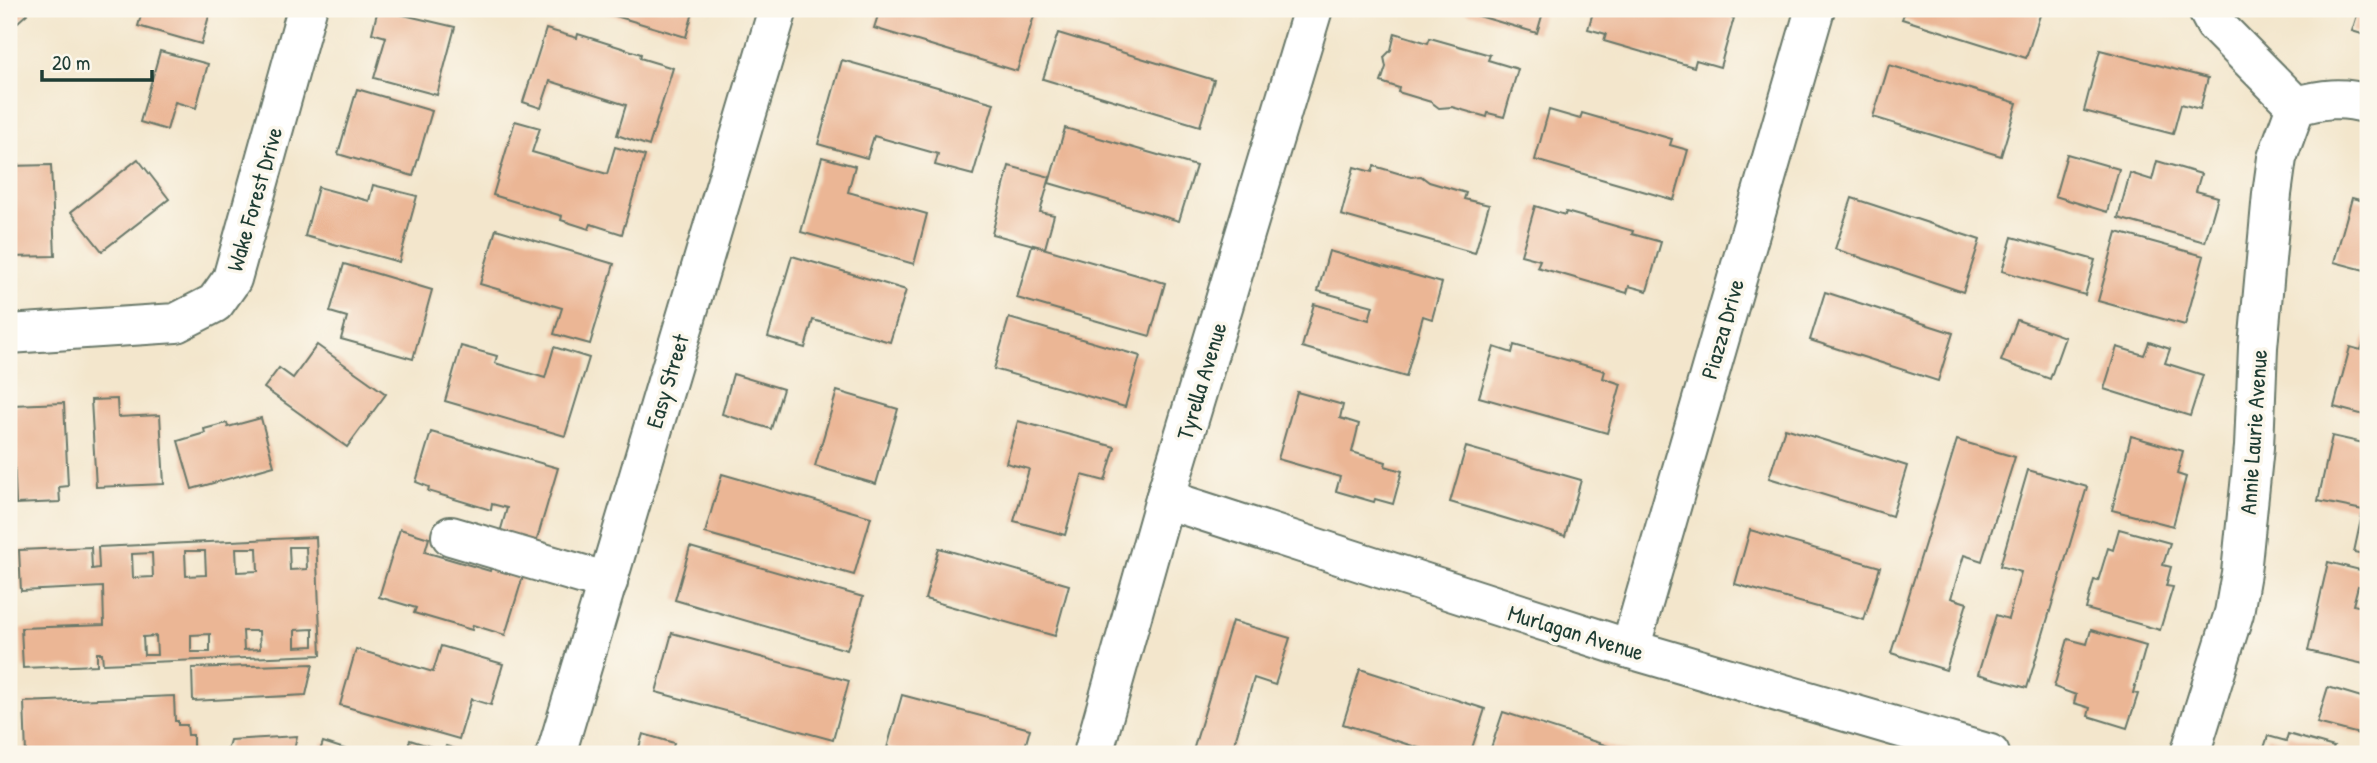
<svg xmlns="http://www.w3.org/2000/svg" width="2377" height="763" viewBox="0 0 2377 763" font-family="'Patrick Hand',sans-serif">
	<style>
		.building { fill: #ebb695; fill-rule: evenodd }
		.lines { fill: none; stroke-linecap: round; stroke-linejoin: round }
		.minor-casing { stroke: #697869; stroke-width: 42 }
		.minor { stroke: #fff; stroke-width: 38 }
		.labels { text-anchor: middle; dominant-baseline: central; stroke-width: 7; stroke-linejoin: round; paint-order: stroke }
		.street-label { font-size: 23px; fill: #1f3d34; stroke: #fbf7ec }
	</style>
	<rect width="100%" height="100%" fill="#fbf7ec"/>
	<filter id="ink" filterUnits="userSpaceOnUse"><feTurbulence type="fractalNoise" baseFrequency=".0143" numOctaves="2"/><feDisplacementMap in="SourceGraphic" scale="14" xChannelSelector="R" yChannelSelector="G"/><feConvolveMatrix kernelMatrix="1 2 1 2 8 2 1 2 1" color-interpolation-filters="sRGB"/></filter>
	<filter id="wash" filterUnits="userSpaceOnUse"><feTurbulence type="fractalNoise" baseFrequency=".00686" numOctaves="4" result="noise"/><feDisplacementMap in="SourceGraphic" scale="28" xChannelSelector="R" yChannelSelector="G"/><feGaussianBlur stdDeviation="1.57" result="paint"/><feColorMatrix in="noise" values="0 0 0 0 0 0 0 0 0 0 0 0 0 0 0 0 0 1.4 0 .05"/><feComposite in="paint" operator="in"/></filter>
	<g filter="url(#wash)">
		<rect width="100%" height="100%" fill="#f3e6cc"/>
		<g id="blocks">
			<g class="building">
				<path d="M9 9H23L27 14 9 30Z"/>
				<path d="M143 9H211L201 44 138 26Z"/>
				<path d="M378 9 455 27 437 95 374 78 386 37 372 33Z"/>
				<path d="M592 9H694L686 37Z"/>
				<path d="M880 9H1010L1034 16 1017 71 874 28Z"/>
				<path d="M1455 9H1544L1537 33Z"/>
				<path d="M1594 9H1703L1734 18 1720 67 1696 60 1694 67 1604 41 1606 34 1588 29Z"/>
				<path d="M1906 9H2042L2026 58 1902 19Z"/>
				<path d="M2359 9H2368V36L2352 31Z"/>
				<path d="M546 29 577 38 578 34 641 54 640 58 673 68 649 146 617 135 626 105 550 81 541 108 523 102Z"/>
				<path d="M1058 33 1214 80 1200 126 1043 79Z"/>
				<path d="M1395 33 1428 43 1430 38 1490 55 1488 60 1518 69 1504 117 1488 113 1487 117 1452 107 1439 108 1431 102 1398 92 1399 88 1381 82 1386 67 1384 57 1391 50Z"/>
				<path d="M2100 50 2208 78 2200 109 2181 104 2173 134 2084 111Z"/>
				<path d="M160 51 208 64 196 108 175 102 167 130 140 122Z"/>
				<path d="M842 60 994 103 973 175 935 165 938 154 874 136 867 158 818 144Z"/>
				<path d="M1889 65 2017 103 2001 156 1873 117Z"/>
				<path d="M357 89 432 111 413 176 338 154Z"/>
				<path d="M1549 110 1580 119 1582 113 1672 139 1670 145 1688 150 1674 200 1535 160Z"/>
				<path d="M515 121 540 128 532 152 607 174 615 147 645 156 622 234 591 224 589 229 561 220 562 216 493 195Z"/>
				<path d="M1065 128 1196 166 1179 221 1049 183Z"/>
				<path d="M2067 154 2119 169 2107 212 2055 196Z"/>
				<path d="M822 157 855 166 848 192 927 214 914 264 801 232Z"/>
				<path d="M138 159 169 199 102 251 71 212Z"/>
				<path d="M2157 161 2201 174 2196 191 2218 197 2205 242 2118 218 2130 173 2152 180Z"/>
				<path d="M51 165 55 256 9 257V166Z"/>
				<path d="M1009 166 1050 177 1040 212 1054 215 1045 248 992 234Z"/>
				<path d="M1374 166 1411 177 1421 176 1429 182 1466 193 1464 199 1489 205 1475 253 1341 215 1354 167 1372 172Z"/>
				<path d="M373 185 417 196 399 262 305 236 318 187 369 201Z"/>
				<path d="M1852 198 1980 240 1963 292 1835 249Z"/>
				<path d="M2352 198 2368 202V271L2334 262Z"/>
				<path d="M1535 206 1565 215 1566 212 1633 231 1632 234 1661 242 1647 291 1629 286 1627 293 1537 267 1540 260 1521 255Z"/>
				<path d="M496 229 614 264 590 344 554 334 562 308 480 284Z"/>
				<path d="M2117 232 2204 256 2185 325 2098 301Z"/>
				<path d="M2012 237 2095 260 2085 295 2002 271Z"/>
				<path d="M1032 245 1165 283 1150 336 1017 298Z"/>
				<path d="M1329 251 1442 283 1432 319 1423 316 1406 377 1302 347 1314 304 1369 320 1373 306 1318 291Z"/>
				<path d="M792 256 906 290 890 342 813 320 805 348 768 337Z"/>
				<path d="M344 264 432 290 413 359 341 339 347 317 330 312Z"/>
				<path d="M1825 292 1953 333 1938 381 1810 340Z"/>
				<path d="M1009 318 1140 356 1125 407 994 369Z"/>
				<path d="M2017 320 2065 337 2050 379 2001 361Z"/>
				<path d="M2368 328V416L2334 407 2350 347 2361 350Z"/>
				<path d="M2149 342 2170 349 2165 363 2203 375 2190 416 2104 389 2117 347 2144 355Z"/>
				<path d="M317 345 386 394 347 447 264 388 279 368 293 378Z"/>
				<path d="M1514 345 1605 371 1603 378 1621 384 1607 433 1479 397 1494 347 1512 353Z"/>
				<path d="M461 346 497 356 495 363 545 378 554 347 589 358 565 436 445 401Z"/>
				<path d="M733 374 783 389 771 429 722 414Z"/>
				<path d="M837 391 898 409 876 484 815 466Z"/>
				<path d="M1297 392 1343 405 1340 418 1359 424 1352 452 1386 462 1385 466 1402 471 1393 504 1375 499 1374 502 1336 491 1340 477 1278 459Z"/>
				<path d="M117 399 118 417 160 415 164 484 96 487 91 400Z"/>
				<path d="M64 403 68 486 59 487 60 502 16 504 12 405Z"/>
				<path d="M261 418 274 466 192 489 178 441 205 433 204 429 227 423 228 427Z"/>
				<path d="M1018 421 1115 447 1105 481 1082 475 1065 535 1014 521 1029 469 1006 463Z"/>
				<path d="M1785 428 1907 466 1892 516 1769 478Z"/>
				<path d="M431 432 558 468 535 546 499 536 507 508 492 504 491 510 428 491 429 487 416 482Z"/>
				<path d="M2131 436 2183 451 2177 474 2186 477 2173 526 2112 510Z"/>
				<path d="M2332 436 2368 444V488L2363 510 2318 501Z"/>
				<path d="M1957 440 2015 457 1982 561 1964 555 1951 598 1967 603 1946 670 1891 653Z"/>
				<path d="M1466 447 1581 480 1565 536 1450 502Z"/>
				<path d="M2028 470 2087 487 2027 688 1978 674 1996 615 2008 619 2021 572 2000 566Z"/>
				<path d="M722 474 871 517 854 575 705 533Z"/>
				<path d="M2363 510 2368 512V555L2354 552Z"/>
				<path d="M400 529 429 538 425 552 490 571 493 560 525 570 505 635 473 625 472 630 414 613 416 608 379 597Z"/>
				<path d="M2119 529 2170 543 2163 565 2171 567 2166 586 2173 587 2160 630 2086 609 2094 580 2098 581 2108 548 2113 550Z"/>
				<path d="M1750 530 1880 567 1864 620 1735 584Z"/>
				<path d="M316 537 321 655 103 664 102 653H97V665L23 668 21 628 104 625 103 587 21 591 19 550 91 547 92 569 99 568 98 547ZM289 547H306L307 569 290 570ZM236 548H257L258 571 237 572ZM185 551H205L206 575 186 576ZM152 553 153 577 133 578 132 554ZM313 629V646L295 647V630ZM243 631H259L260 649 244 650ZM210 634V652H191V635ZM156 636 157 655H144L143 637Z"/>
				<path d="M690 547 863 597 847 650 675 600Z"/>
				<path d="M939 548 1069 585 1055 636 925 599Z"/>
				<path d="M2328 562 2368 572V588L2358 586 2353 605 2368 608V665L2308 651Z"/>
				<path d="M1232 621 1290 638 1275 685 1254 678 1231 754H1192Z"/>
				<path d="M2091 630 2146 646 2133 693 2138 694 2127 728 2088 716 2090 708 2074 703 2076 695 2054 687 2068 639 2087 644Z"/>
				<path d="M672 633 849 681 833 740 656 692Z"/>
				<path d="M441 646 503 664 491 705 471 699 459 739 340 705 356 649 433 672Z"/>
				<path d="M313 664 306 695 193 701 192 668Z"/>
				<path d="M1360 669 1485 709 1470 754H1438L1343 724Z"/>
				<path d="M2328 687 2368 699V716L2363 735 2317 723Z"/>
				<path d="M902 695 1030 729 1023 754H910L887 748Z"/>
				<path d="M174 696 175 721H178V725H187L188 735H193V754H26L24 702Z"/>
				<path d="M1503 712 1633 754H1489Z"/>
				<path d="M643 734 674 743 671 754H637Z"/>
				<path d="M2288 734 2334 747 2331 754H2262L2268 736 2286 741Z"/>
				<path d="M297 736 293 754H226L230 740Z"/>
				<path d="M410 740 444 751 446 746 472 754H405Z"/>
				<path d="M323 742 360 754H319Z"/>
			</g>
		</g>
	</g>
	<g filter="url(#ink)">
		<use href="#blocks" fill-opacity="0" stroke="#697869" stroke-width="2"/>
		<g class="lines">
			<g class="minor-casing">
				<g id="minor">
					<path d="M2207 9 2215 24 2296 106"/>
					<path d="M2296 106C2322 99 2342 96 2368 104"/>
					<path d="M9 334 176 323 215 303 232 279 307 9"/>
					<path d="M1165 499 1630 649 1990 754"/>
					<path d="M451 536 608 582"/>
					<path d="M1630 649 1815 9"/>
					<path d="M556 754 778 9"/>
					<path d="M1093 754 1165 499 1313 9"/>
					<path d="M2190 754 2234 613 2241 573 2254 447 2258 347 2272 194 2277 158 2296 106"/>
				</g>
			</g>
			<use href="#minor" class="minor"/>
		</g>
	</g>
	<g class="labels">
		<g class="street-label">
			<text transform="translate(254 199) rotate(-74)">Wake Forest Drive</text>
			<text transform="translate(1722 329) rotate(-74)">Piazza Drive</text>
			<text transform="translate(667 381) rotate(-73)">Easy Street</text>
			<text transform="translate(1201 381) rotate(-73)">Tyrella Avenue</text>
			<text transform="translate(2253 432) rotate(-86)">Annie Laurie Avenue</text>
			<text transform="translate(1576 632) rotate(17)">Murlagan Avenue</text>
		</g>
	</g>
	<rect width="2377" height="763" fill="none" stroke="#fbf7ec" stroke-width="35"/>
	<path d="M42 70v10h110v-10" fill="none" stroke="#1f3d34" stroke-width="3.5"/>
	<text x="52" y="70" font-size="21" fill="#1f3d34" stroke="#fbf7ec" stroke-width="5" paint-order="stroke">20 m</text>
</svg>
